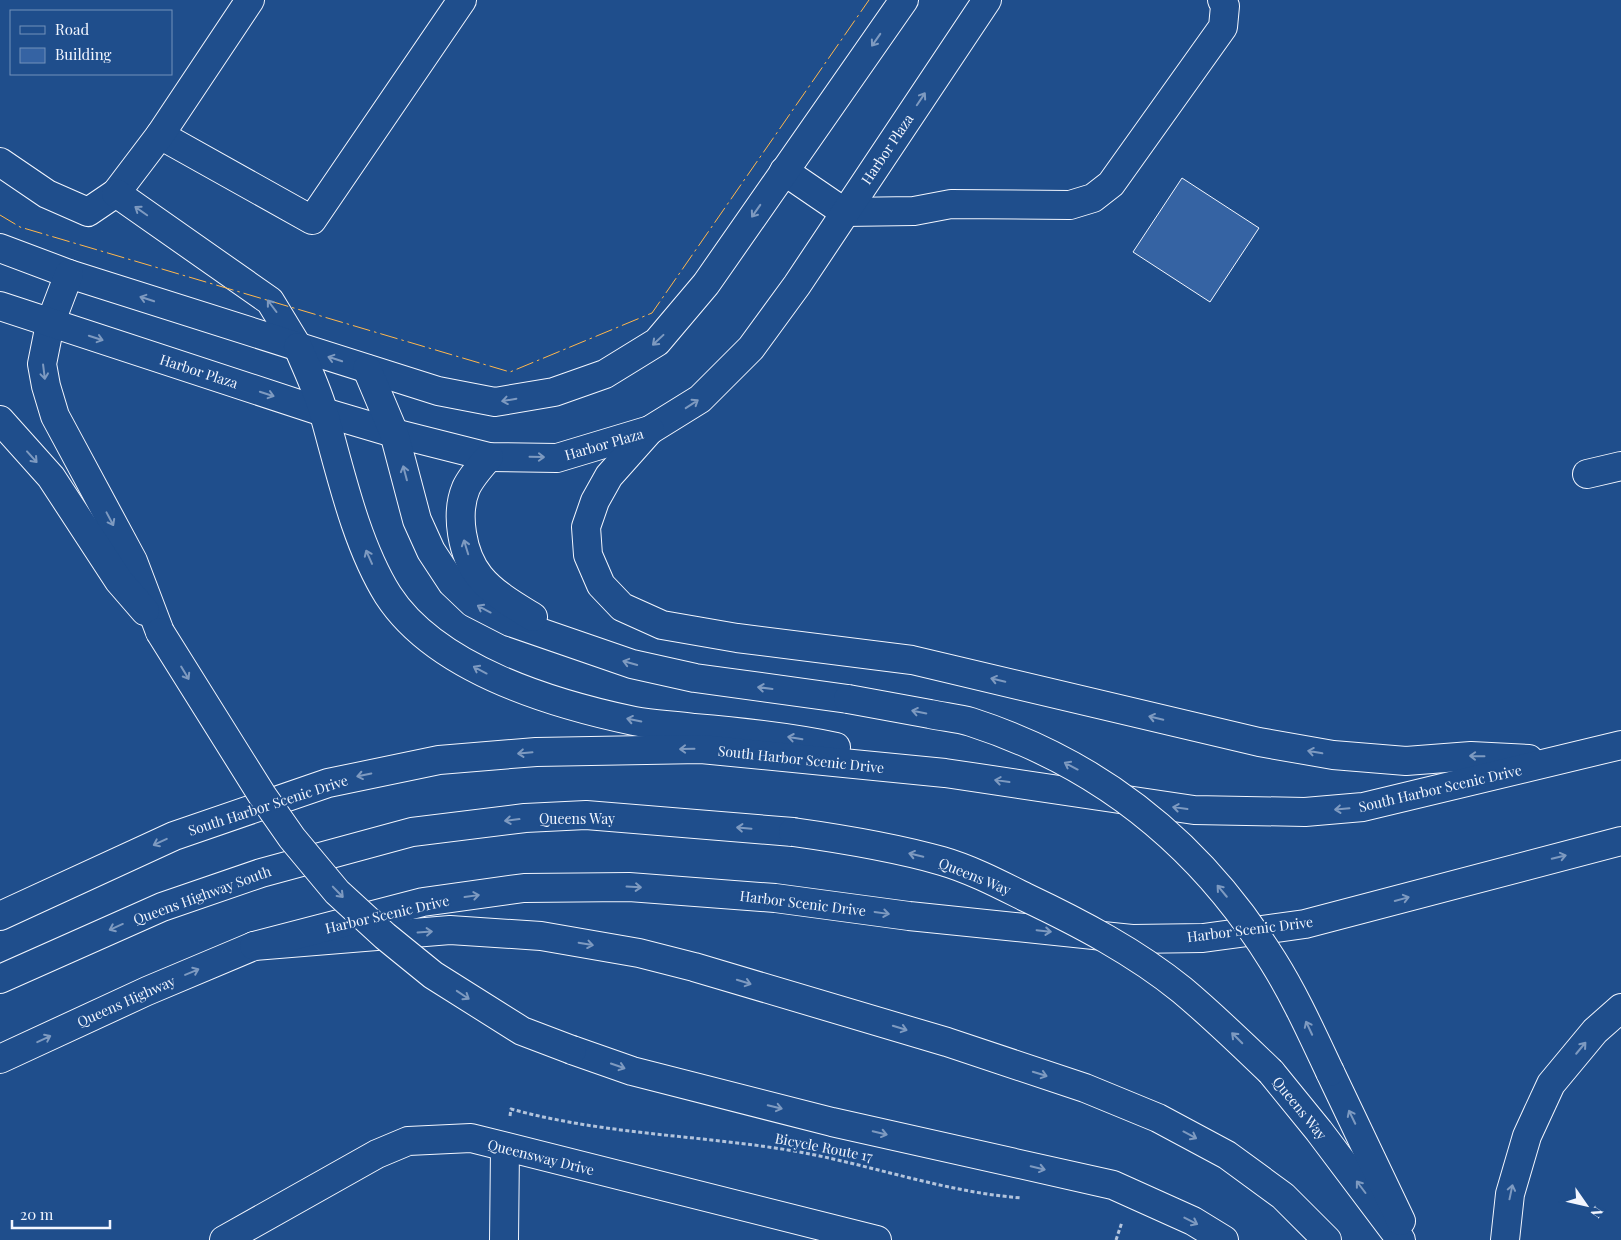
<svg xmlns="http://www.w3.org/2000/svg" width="1621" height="1240" viewBox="0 0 1621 1240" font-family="'Playfair Display',serif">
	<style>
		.building { fill: #3563a3; stroke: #f2f6ff }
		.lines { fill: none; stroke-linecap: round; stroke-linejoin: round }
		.minor-casing { stroke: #f2f6ff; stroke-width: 30 }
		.major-casing { stroke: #f2f6ff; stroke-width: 30 }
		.highway-casing { stroke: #f2f6ff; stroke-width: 30 }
		.path { stroke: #b3c4dc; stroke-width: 3; stroke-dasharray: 4 2.5; stroke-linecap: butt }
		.minor { stroke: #1f4e8c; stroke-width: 28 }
		.major { stroke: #1f4e8c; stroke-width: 28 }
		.highway { stroke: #1f4e8c; stroke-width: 28 }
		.major-bridge-casing { stroke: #f2f6ff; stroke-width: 30; stroke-linecap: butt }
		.major-bridge { stroke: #1f4e8c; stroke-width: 28 }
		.power { stroke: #ffb74d; stroke-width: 1; stroke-dasharray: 18 4 2.5 4; stroke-linecap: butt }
		.oneway { stroke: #7e9ac0 }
		.labels { text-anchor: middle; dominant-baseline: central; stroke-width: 4; stroke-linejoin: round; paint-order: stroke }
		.street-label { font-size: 14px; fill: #f2f6ff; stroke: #1f4e8c }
	</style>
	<rect width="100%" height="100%" fill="#1f4e8c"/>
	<path class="building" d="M1182 178 1259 228 1210 302 1133 252Z"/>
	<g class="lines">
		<g class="minor-casing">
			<g id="minor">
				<path d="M160 135 312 220 462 0"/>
				<path d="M0 162 47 194 88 212 116 193 160 135 250 0"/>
				<path d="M784 171 844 212 914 211 951 204 1070 205 1093 198 1111 184 1223 27 1225 6 1222 0"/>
				<path d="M116 193 270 301 298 347"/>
				<path d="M1587 474 1621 466"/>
				<path d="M224 1240 377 1154 408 1141 471 1138 877 1240"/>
				<path d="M504 1240 505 1149"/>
			</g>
		</g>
		<g class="major-casing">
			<g id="major">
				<path d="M0 248 69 274 438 391 495 402 554 392 605 374 657 342 706 284 904 0"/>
				<path d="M69 274 50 324 42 364 46 386 55 416 133 561 160 632"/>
				<path d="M0 306 323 412 394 433 489 457 557 458 650 430 700 399 751 348 797 285 987 0"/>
				<path d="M367 369 394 433 417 520 431 551 452 583 473 603 510 622 632 664 695 678 848 699"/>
				<path d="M0 420 51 477 119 581 145 611"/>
				<path d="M489 457C481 466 471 477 466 488 455 514 462 555 480 577 494 594 515 606 533 617"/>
				<path d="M0 979 162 907 261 873 412 832 525 818 586 815 793 832"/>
				<path d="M572 1050 632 1071 832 1122 1113 1185 1193 1221 1224 1240"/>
				<path d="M0 1059 147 991 254 946 450 930 541 936 639 953 694 967 947 1042 1085 1088 1158 1118 1227 1155 1283 1196 1327 1240"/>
				<path d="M1271 1072 1319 1131 1401 1240"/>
				<path d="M1330 1072 1401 1221"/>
			</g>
		</g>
		<g class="highway-casing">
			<g id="highway">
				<path d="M298 347C307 369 318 391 324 414 340 471 356 544 388 595 436 669 553 704 634 721 654 725 675 725 694 728 742 732 789 737 836 747"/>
				<path d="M650 430 609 476 595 501 586 527 588 555 601 585 622 607 662 625 737 638 912 660 1259 742 1333 755 1406 761 1471 756 1529 759"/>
				<path d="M0 916 174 836 328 783 439 760 536 752 701 749 945 773 1194 810 1305 812 1363 807 1621 745"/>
				<path d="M254 946 423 902 524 888 629 887 775 898 909 916 1132 939 1203 938 1305 924 1621 841"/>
				<path d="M1505 1240 1510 1194 1527 1136 1551 1084 1595 1031 1621 1008"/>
			</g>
		</g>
		<g class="path">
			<path d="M510 1116 511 1109C601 1134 696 1135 788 1150 867 1163 942 1192 1022 1198"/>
			<path d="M1116 1240 1122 1222"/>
		</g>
		<use href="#minor" class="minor"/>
		<use href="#major" class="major"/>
		<use href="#highway" class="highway"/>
		<g class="major-bridge-casing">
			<g id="major-bridge">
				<path d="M160 632 262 795 292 838 337 892 385 936 433 975 522 1031 572 1050"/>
				<path d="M848 699C875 704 903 709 930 714 943 717 958 718 971 722 1101 764 1201 845 1273 961 1295 996 1312 1034 1330 1072"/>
				<path d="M793 832C843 839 893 847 942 861 970 869 999 884 1025 897 1080 923 1135 952 1182 990 1213 1016 1242 1044 1271 1072"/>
			</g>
		</g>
		<use href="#major-bridge" class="major-bridge"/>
		<path class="power" d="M0 215 20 227 510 372 652 313 869 0"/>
	</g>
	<defs><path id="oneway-shaft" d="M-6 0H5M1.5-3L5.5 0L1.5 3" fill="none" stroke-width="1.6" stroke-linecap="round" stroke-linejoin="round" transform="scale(1.25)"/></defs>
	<g class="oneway">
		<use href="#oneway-shaft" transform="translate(876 40) rotate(125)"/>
		<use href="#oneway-shaft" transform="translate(921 99) rotate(-56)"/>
		<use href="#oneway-shaft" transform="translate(141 211) rotate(-145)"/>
		<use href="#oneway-shaft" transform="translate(756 211) rotate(125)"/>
		<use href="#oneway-shaft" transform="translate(147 299) rotate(-162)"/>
		<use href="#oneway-shaft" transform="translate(272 306) rotate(-127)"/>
		<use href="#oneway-shaft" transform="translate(96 338) rotate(18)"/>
		<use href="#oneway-shaft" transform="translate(658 340) rotate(137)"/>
		<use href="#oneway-shaft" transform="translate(335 359) rotate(-162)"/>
		<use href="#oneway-shaft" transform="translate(44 372) rotate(83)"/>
		<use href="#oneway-shaft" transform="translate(267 394) rotate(18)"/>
		<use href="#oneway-shaft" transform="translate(509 400) rotate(170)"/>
		<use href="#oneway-shaft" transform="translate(692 404) rotate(-33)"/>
		<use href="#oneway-shaft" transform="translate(32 457) rotate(48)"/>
		<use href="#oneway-shaft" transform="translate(537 457) rotate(1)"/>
		<use href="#oneway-shaft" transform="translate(405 473) rotate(-105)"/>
		<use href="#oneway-shaft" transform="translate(110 519) rotate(62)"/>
		<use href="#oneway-shaft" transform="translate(466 547) rotate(-107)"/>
		<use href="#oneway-shaft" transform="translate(369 557) rotate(-114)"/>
		<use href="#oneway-shaft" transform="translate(484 609) rotate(-152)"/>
		<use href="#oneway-shaft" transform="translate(630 663) rotate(-164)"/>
		<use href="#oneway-shaft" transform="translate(480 670) rotate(-152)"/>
		<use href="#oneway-shaft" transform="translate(185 673) rotate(59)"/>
		<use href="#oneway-shaft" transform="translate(998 680) rotate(-167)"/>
		<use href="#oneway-shaft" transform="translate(765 688) rotate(-173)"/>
		<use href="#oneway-shaft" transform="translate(919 712) rotate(-169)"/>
		<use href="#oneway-shaft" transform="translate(1156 718) rotate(-167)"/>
		<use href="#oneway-shaft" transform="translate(634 720) rotate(-168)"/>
		<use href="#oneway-shaft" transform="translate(795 738) rotate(-171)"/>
		<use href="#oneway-shaft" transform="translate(687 749) rotate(179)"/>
		<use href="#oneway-shaft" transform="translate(1315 752) rotate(-170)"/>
		<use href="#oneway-shaft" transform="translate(525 753) rotate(175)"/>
		<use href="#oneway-shaft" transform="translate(1477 756) rotate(-179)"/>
		<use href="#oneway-shaft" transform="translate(1071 766) rotate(-152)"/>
		<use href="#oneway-shaft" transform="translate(364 775) rotate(168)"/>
		<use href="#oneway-shaft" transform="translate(1002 781) rotate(-172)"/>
		<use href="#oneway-shaft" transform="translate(1180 808) rotate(-172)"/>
		<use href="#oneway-shaft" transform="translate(1342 809) rotate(175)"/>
		<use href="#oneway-shaft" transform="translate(512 820) rotate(173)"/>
		<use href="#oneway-shaft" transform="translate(744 828) rotate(-175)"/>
		<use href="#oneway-shaft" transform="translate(160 842) rotate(155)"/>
		<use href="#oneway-shaft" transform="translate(916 855) rotate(-167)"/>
		<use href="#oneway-shaft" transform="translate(1559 857) rotate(-14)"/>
		<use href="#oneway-shaft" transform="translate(634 887) rotate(3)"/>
		<use href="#oneway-shaft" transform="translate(1222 891) rotate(-130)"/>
		<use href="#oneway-shaft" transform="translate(338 892) rotate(46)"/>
		<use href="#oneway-shaft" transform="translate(472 896) rotate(-8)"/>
		<use href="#oneway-shaft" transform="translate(1402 899) rotate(-15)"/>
		<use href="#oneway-shaft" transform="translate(882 913) rotate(8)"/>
		<use href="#oneway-shaft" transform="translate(116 927) rotate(156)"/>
		<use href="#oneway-shaft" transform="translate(1044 931) rotate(6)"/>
		<use href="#oneway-shaft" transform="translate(425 932) rotate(-4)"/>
		<use href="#oneway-shaft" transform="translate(586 944) rotate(10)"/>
		<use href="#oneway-shaft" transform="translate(192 972) rotate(-23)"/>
		<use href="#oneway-shaft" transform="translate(744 982) rotate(17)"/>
		<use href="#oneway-shaft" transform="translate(463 995) rotate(34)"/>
		<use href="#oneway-shaft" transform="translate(900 1028) rotate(17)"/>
		<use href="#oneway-shaft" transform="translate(1309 1028) rotate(-115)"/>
		<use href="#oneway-shaft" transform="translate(1237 1038) rotate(-135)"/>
		<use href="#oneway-shaft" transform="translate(44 1039) rotate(-25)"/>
		<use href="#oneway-shaft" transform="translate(1581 1048) rotate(-50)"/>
		<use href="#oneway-shaft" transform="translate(618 1066) rotate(19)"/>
		<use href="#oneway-shaft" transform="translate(1040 1074) rotate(17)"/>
		<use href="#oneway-shaft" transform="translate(775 1107) rotate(14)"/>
		<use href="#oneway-shaft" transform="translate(1352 1117) rotate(-116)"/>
		<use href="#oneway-shaft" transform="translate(880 1133) rotate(13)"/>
		<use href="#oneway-shaft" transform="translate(1190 1135) rotate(28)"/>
		<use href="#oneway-shaft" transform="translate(1038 1168) rotate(13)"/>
		<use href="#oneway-shaft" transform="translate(1361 1187) rotate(-127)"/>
		<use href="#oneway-shaft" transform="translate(1511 1192) rotate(-78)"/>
		<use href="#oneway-shaft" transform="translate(1191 1221) rotate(27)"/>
	</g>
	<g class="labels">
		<g class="street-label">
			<text transform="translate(887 149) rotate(-56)">Harbor Plaza</text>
			<text transform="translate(199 371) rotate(18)">Harbor Plaza</text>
			<text transform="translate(604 444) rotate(-16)">Harbor Plaza</text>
			<text transform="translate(801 759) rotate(6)">South Harbor Scenic Drive</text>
			<text transform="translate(1440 788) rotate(-13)">South Harbor Scenic Drive</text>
			<text transform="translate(268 805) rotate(-18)">South Harbor Scenic Drive</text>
			<text x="577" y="818">Queens Way</text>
			<text transform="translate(975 876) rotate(22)">Queens Way</text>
			<text transform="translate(202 895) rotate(-20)">Queens Highway South</text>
			<text transform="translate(803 903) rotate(7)">Harbor Scenic Drive</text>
			<text transform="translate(387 914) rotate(-13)">Harbor Scenic Drive</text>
			<text transform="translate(1250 929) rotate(-7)">Harbor Scenic Drive</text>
			<text transform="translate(126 1001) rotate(-24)">Queens Highway</text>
			<text transform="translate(1300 1108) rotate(51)">Queens Way</text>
			<text transform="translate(824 1147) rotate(11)">Bicycle Route 17</text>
			<text transform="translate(541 1157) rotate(14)">Queensway Drive</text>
		</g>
	</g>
	<rect x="10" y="10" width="162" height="65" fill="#1f4e8c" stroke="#7391ba"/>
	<rect x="20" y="26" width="25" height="8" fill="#1f4e8c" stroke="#7391ba"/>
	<text x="55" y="35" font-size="15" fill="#f2f6ff">Road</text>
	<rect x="20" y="48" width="25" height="15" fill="#3563a3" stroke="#7391ba"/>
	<text x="55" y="60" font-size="15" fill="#f2f6ff">Building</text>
	<g transform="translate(1586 1205) rotate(124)" stroke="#1f4e8c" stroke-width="4" paint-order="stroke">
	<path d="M0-4L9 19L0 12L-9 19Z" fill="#f2f6ff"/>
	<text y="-8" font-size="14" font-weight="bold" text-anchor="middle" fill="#f2f6ff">N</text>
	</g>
	<path d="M12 1220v8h98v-8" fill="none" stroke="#f2f6ff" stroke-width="2.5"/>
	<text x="20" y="1220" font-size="15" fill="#f2f6ff" stroke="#1f4e8c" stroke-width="4" paint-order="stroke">20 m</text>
</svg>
